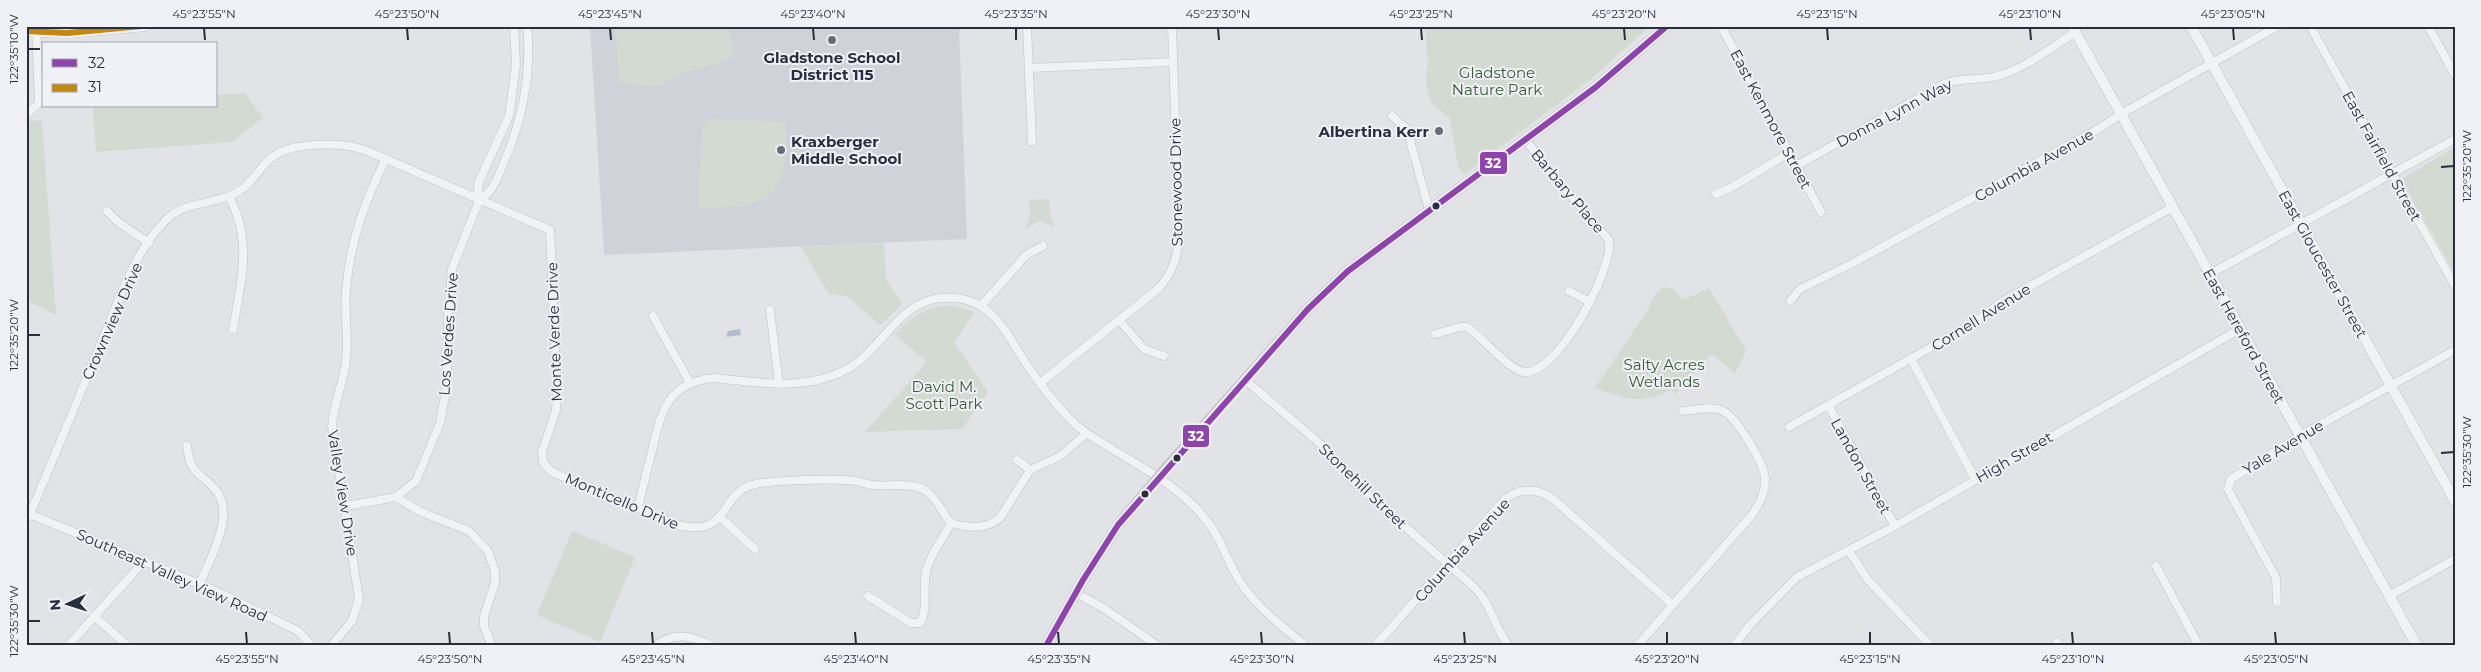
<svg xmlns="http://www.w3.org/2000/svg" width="2481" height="672" viewBox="0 0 2481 672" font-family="Montserrat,sans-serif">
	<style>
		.built { fill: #d0d2d9 }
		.green { fill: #d2dad2 }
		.water { fill: #b1bcd0 }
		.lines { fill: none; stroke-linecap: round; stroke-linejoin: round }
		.minor-casing { stroke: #c0c1c4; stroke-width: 9 }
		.tertiary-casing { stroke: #c0c1c4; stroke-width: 11 }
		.minor { stroke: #f1f2f4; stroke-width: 8 }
		.tertiary { stroke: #f1f2f4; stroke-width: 10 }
		.secondary { stroke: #c3c4c8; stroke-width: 11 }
		.bus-1-casing { stroke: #f0f1f6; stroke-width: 10 }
		.bus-2-casing { stroke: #f0f1f6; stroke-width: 10 }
		.bus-1 { stroke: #8e44ad; stroke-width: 6 }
		.bus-2 { stroke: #c48810; stroke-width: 6 }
		.ticks { fill: none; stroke: #292e3f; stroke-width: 2 }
		.poi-dot { fill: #6a6d79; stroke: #f0f1f6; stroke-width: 2 }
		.bus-dot { fill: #292e3f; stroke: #f0f1f6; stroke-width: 2 }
		.labels { text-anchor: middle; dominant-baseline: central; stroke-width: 4; stroke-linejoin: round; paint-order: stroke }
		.poi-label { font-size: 15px; font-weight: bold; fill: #292e3f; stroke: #f0f1f6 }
		.park-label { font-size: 15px; fill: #395a37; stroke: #f0f1f6 }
		.street-label { font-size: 15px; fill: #292e3f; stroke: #f0f1f6 }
		.line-badge { stroke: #f0f1f6; stroke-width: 2 }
		.badge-label { font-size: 14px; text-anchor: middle; font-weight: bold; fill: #fff }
		.neatline { fill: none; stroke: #292e3f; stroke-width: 2 }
		.ticks-label { font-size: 12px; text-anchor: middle; fill: #292e3f }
	</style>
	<rect width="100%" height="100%" fill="#e2e3e6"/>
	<path class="built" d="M590 26H959L967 239 604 255Z"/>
	<g class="green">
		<path d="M615 26H728L734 52 728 60 684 73 658 86 619 83Z"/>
		<path d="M1425 26H1650L1592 78 1465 174 1458 166 1450 118C1433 105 1429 104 1426 82 1426 76 1425 72 1428 66Z"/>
		<path d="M245 93 263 118 232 142 96 152 93 106H216V95Z"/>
		<path d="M710 119 786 121C788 197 774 209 698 208L702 132 703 126Z"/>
		<path d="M42 120 56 315 26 300V122Z"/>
		<path d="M2455 147V274L2402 179Z"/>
		<path d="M1049 199 1050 215 1055 227 1040 221 1025 229 1030 218 1029 200Z"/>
		<path d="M884 243 886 279 902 304 880 325 847 296 829 294 800 246Z"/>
		<path d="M1664 287 1673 289 1681 299H1686L1709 288 1746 351 1735 373 1712 354 1677 386 1679 391 1674 394 1672 390C1638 405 1629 400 1595 388L1648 309 1657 292Z"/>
		<path d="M951 305 975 312 954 343 988 392 962 429 865 432 927 362 895 334C911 316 926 307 951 305Z"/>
		<path d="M572 531 635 557 600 642 537 615Z"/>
	</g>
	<path class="water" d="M740 329 741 335 726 337 728 331Z"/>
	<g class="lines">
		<g class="minor-casing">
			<g id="minor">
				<path d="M1027 26 1032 142"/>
				<path d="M1721 26 1821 212"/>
				<path d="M2310 26 2455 286"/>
				<path d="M2428 26 2455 75"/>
				<path d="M1029 68 1173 62"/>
				<path d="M26 115 39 103 36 26"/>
				<path d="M1392 116 1407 129 1429 210"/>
				<path d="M1796 166 1944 84C1961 77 1980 81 1997 76 2025 69 2051 47 2076 32"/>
				<path d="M1716 194 1732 187 1789 153"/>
				<path d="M229 197C253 240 241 284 233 329"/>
				<path d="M479 201C495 189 497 179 505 160 523 117 532 74 527 26"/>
				<path d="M107 211 118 222 149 243"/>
				<path d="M2210 274 2455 139"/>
				<path d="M1569 291 1590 302"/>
				<path d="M1790 301 1800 289 1853 263 2100 128 2121 114 2278 26"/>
				<path d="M982 305 1026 255 1043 246"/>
				<path d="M770 310 779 384"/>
				<path d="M653 316 690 383"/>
				<path d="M1120 321 1144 349 1164 356"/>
				<path d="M1435 334 1460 327H1467C1483 337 1507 369 1524 372 1557 376 1614 269 1609 240L1544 165 1526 140"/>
				<path d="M1911 359 1975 479"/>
				<path d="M1244 379 1330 452 1352 480 1475 588C1492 605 1494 628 1509 646"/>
				<path d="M1040 383 1158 289C1174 271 1179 254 1179 230L1172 26"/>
				<path d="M1828 405 1895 526"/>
				<path d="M1789 427 1976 322 2003 301 2173 207"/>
				<path d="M187 446C190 475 199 471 215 489 237 515 209 559 200 584"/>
				<path d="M1017 460 1030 470"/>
				<path d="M396 497 419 511 469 531 488 551 495 571V583L484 616V626L492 646"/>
				<path d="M346 506 396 497 416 481 440 423 447 385 448 314 452 269 479 201 478 184 509 116 516 65 514 26"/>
				<path d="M638 507C643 488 647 469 652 451 661 412 667 383 713 378 758 382 805 392 847 369 882 350 898 302 941 298 991 294 1004 330 1027 365 1039 383 1053 401 1068 417 1080 431 1094 438 1109 447 1142 468 1177 485 1203 516 1220 535 1226 559 1239 580 1256 607 1282 626 1306 646"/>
				<path d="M27 513 216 591 298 631 312 646"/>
				<path d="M720 517 755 549"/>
				<path d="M26 519 30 514C54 457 78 400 101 343 119 301 133 253 166 220 187 199 219 206 242 189 253 181 260 168 270 159 290 141 341 142 365 150L550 230 557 393 556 410 542 452 543 462 552 472 677 525C729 537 718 500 748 486 762 480 829 479 847 480 856 480 864 484 873 485 891 487 909 481 926 491 937 498 942 513 951 523 969 528 985 530 1000 518L1030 470 1060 456 1086 434"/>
				<path d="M1849 551 1868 580 1931 646"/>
				<path d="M2156 566 2199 646"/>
				<path d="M1076 593 1105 609 1158 646"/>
				<path d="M868 596 911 623H920C930 605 920 584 928 565 933 551 944 537 951 523"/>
				<path d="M2389 596 2455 559"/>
				<path d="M2277 602 2276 578 2232 497 2228 489 2231 479 2307 432 2455 350"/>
				<path d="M94 616 128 646"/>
				<path d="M2057 642 2059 646"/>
				<path d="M68 646 145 560"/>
				<path d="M331 646 352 621 359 599 332 427C333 404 344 383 346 360 349 337 344 314 346 291 350 241 364 204 385 160"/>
				<path d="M656 646C674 630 694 637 713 646"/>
				<path d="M1375 646 1505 499C1520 488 1536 488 1552 498L1673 605"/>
				<path d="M1637 646 1751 516C1760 504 1766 492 1765 477 1763 462 1735 414 1721 410 1709 406 1695 410 1683 411"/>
				<path d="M1734 646 1749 626 1797 577 1895 526 2240 329"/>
			</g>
		</g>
		<g class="tertiary-casing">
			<g id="tertiary">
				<path d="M2072 26 2417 646"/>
				<path d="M2191 26 2455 501"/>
				<path d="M26 31 67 33 145 26"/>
			</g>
		</g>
		<use href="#minor" class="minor"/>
		<use href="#tertiary" class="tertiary"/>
		<path class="secondary" d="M1046 646 1083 580 1118 525 1166 468 1308 309 1348 271 1596 87 1667 26"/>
		<g class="bus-1-casing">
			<path id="bus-1" d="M1046 646 1083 580 1118 525 1308 309 1348 271 1596 87 1667 26"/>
		</g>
		<g class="bus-2-casing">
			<path id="bus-2" d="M26 31 67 33 142 26"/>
		</g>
		<use href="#bus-1" class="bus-1"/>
		<use href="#bus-2" class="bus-2"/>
	</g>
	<path class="ticks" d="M204 28 205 40M407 28 408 40M610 28 611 40M813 28 814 40M1016 28V40M1218 28 1219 40M1421 28 1422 40M1624 28 1625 40M1827 28 1828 40M2030 28 2031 40M2233 28 2234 40M28 49H40M2441 167 2454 166M28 335H40M2441 453 2454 452M28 621H40M246 632 247 644M449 632 450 644M652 632 653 644M855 632 856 644M1058 632 1059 644M1261 632 1262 644M1464 632 1465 644M1667 632V644M1870 632V644M2072 632 2073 644M2275 632 2276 644"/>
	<g class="poi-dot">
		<circle cx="832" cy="40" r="5"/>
		<circle cx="1439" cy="131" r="5"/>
		<circle cx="781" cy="150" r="5"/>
	</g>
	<g class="bus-dot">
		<circle cx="1436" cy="206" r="4.5"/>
		<circle cx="1177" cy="458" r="4.5"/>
		<circle cx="1145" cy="494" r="4.5"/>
	</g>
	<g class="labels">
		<g class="poi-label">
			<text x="832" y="57">Gladstone School<tspan x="832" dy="17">District 115</tspan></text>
			<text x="1429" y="131" text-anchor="end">Albertina Kerr</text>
			<text x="791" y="141" text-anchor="start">Kraxberger<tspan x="791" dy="17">Middle School</tspan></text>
		</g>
		<g class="park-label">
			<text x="1497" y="72">Gladstone<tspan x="1497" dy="17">Nature Park</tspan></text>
			<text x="1664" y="364">Salty Acres<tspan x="1664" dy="17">Wetlands</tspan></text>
			<text x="944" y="386">David M.<tspan x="944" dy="17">Scott Park</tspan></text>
		</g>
		<g class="street-label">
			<text transform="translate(1894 113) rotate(-28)">Donna Lynn Way</text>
			<text transform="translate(1771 119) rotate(62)">East Kenmore Street</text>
			<text transform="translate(2382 156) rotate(61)">East Fairfield Street</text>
			<text transform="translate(2034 165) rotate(-29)">Columbia Avenue</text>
			<text transform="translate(1176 182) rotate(-91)">Stonewood Drive</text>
			<text transform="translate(1568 191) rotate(50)">Barbary Place</text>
			<text transform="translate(2323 264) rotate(61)">East Gloucester Street</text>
			<text transform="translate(1981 317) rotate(-32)">Cornell Avenue</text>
			<text transform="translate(112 321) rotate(-66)">Crownview Drive</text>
			<text transform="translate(554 332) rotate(-92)">Monte Verde Drive</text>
			<text transform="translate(448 334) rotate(-86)">Los Verdes Drive</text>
			<text transform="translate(2244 336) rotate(61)">East Hereford Street</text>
			<text transform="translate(2283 447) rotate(-31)">Yale Avenue</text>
			<text transform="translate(2014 457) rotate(-30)">High Street</text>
			<text transform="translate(1861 466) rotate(61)">Landon Street</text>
			<text transform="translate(1363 486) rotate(44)">Stonehill Street</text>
			<text transform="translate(343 493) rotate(81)">Valley View Drive</text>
			<text transform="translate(622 501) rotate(23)">Monticello Drive</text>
			<text transform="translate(1462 550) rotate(-48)">Columbia Avenue</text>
			<text transform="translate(172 575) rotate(24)">Southeast Valley View Road</text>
		</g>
	</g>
	<g class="line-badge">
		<rect x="1479" y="151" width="29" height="24" rx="5" fill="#8e44ad"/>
		<rect x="1182" y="424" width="28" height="24" rx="5" fill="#8e44ad"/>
	</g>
	<g class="badge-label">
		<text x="1493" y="168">32</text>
		<text x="1196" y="441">32</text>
	</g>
	<rect width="2481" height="672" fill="none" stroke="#f0f1f6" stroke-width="55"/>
	<rect x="42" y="42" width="175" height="65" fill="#f0f1f6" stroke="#a0a3ad"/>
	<rect x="52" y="59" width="25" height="8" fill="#8e44ad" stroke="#a0a3ad"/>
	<text x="88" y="68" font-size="15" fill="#292e3f">32</text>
	<rect x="52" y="84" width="25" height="8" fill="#c48810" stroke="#a0a3ad"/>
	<text x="88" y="92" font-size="15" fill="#292e3f">31</text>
	<g transform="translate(68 604) rotate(266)" stroke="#f0f1f6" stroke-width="4" paint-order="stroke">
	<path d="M0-4L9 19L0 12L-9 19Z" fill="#292e3f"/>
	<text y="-8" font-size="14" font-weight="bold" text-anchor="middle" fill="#292e3f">N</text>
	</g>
	<rect x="28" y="28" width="2426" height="616" class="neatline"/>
	<g class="ticks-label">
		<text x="204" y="18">45°23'55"N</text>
		<text x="407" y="18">45°23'50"N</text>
		<text x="610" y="18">45°23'45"N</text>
		<text x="813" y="18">45°23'40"N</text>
		<text x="1016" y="18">45°23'35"N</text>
		<text x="1218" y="18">45°23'30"N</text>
		<text x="1421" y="18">45°23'25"N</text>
		<text x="1624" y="18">45°23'20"N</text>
		<text x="1827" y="18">45°23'15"N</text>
		<text x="2030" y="18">45°23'10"N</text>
		<text x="2233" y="18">45°23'05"N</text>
		<text transform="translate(14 49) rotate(-90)" y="4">122°35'10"W</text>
		<text transform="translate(2467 166) rotate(-90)" y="4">122°35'20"W</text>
		<text transform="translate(14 335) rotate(-90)" y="4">122°35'20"W</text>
		<text transform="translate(2467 452) rotate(-90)" y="4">122°35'30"W</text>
		<text transform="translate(14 621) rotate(-90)" y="4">122°35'30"W</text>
		<text x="247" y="663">45°23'55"N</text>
		<text x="450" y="663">45°23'50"N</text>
		<text x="653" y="663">45°23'45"N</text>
		<text x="856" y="663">45°23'40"N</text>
		<text x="1059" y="663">45°23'35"N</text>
		<text x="1262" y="663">45°23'30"N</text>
		<text x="1465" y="663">45°23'25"N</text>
		<text x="1667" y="663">45°23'20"N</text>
		<text x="1870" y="663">45°23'15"N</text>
		<text x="2073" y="663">45°23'10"N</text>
		<text x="2276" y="663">45°23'05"N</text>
	</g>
</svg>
